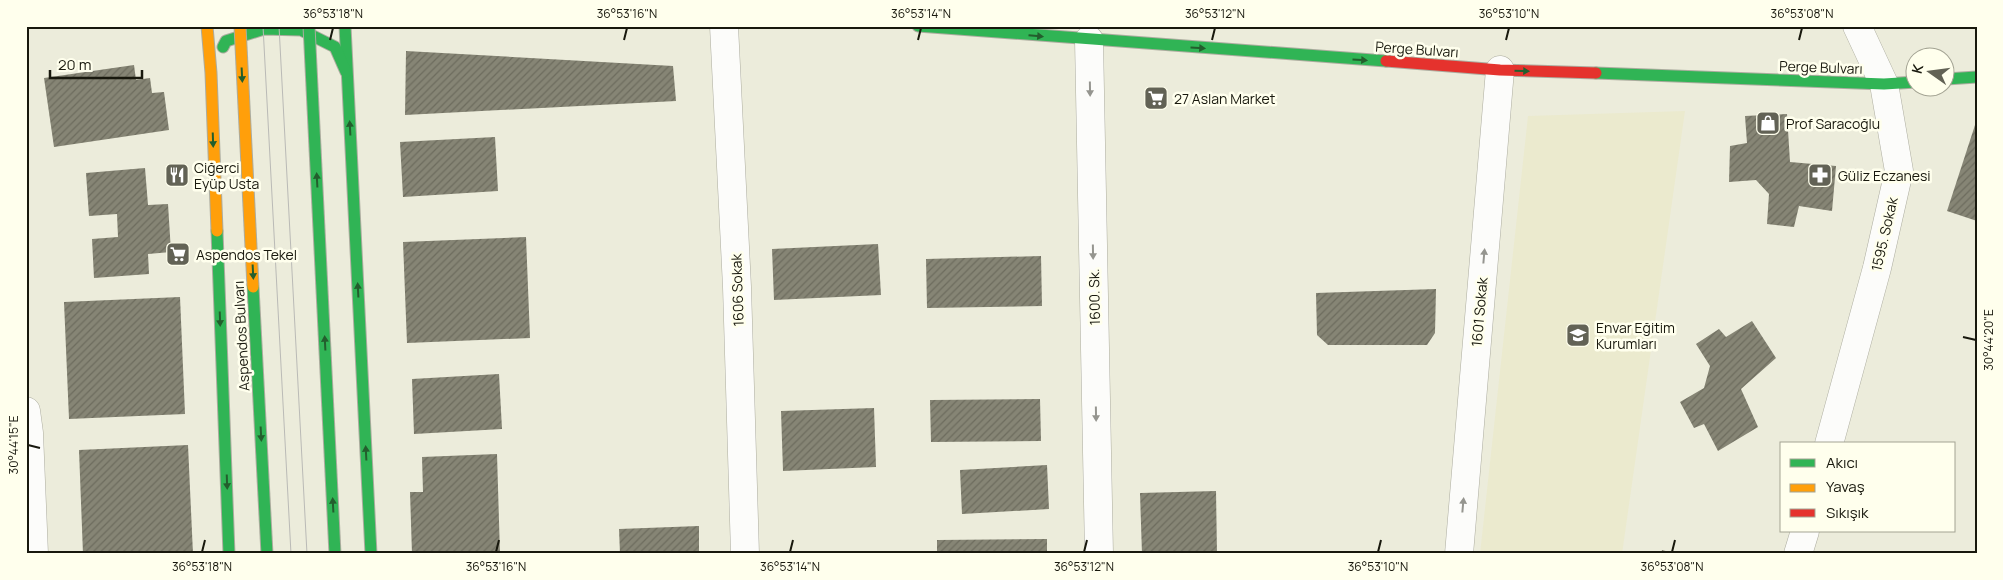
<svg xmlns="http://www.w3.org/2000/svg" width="2003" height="580" viewBox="0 0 2003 580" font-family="Manrope,sans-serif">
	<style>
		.built { fill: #ebeace }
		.building { fill: url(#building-hatch) }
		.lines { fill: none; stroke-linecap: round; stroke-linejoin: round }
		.street-casing { stroke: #acac9f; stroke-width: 29 }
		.fast-casing { stroke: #acac9f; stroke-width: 13 }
		.slow-casing { stroke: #acac9f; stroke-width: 13 }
		.jam-casing { stroke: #acac9f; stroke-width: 13 }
		.street { stroke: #fcfcfa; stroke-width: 28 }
		.fast { stroke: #30b455; stroke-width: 11 }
		.slow { stroke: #ff9f0a; stroke-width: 11 }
		.jam { stroke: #e5322d; stroke-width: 11 }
		.tram { stroke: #babab6; stroke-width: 1 }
		.fast-bridge-casing { stroke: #acac9f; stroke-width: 13; stroke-linecap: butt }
		.slow-bridge-casing { stroke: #acac9f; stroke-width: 13; stroke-linecap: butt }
		.fast-bridge { stroke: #30b455; stroke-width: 11 }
		.slow-bridge { stroke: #ff9f0a; stroke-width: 11 }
		.oneway { fill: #235e2d }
		.oneway2 { fill: #95958f }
		.ticks { fill: none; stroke: #18180d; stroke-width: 2 }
		.labels { text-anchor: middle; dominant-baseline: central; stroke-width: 5; stroke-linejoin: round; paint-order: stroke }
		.street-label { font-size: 14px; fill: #18180d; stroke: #ffffed }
		.poi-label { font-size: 14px; fill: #18180d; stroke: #ffffed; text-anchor: start }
		.neatline { fill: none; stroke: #18180d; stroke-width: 2 }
		.ticks-label { font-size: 12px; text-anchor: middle; fill: #18180d }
	</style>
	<defs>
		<pattern id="building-hatch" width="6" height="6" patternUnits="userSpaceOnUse" patternTransform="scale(1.25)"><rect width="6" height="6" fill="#868575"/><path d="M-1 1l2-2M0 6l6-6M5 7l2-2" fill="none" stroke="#6d6c5e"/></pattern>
	</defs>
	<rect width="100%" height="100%" fill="#ececdb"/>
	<path class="built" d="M1685 111 1622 554H1480L1528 116Z"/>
	<g class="building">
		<path d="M406 51 673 66 676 101 405 115Z"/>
		<path d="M134 65 136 80 150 78 152 93 164 92 169 130 54 147 44 78Z"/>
		<path d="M1787 114 1790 162 1836 166 1832 211 1799 206 1794 227 1767 224 1769 194 1756 180 1729 182 1730 146 1747 143 1745 116Z"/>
		<path d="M1976 122H1977V221L1947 211Z"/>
		<path d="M495 137 498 191 403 197 400 142Z"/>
		<path d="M145 168 148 205 168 204 171 252 148 254 149 274 94 278 92 239 118 237 117 214 89 216 86 173Z"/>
		<path d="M526 237 530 338 407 343 403 242Z"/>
		<path d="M878 244 881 295 774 300 772 249Z"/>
		<path d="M1041 256 1042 306 927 308 926 259Z"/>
		<path d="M1436 289 1435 333 1427 345H1328L1317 335 1316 293Z"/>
		<path d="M180 297 185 414 69 419 64 302Z"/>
		<path d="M1752 321 1776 358 1741 389 1758 427 1718 451 1704 424 1694 428 1680 402 1704 388 1710 366 1696 344 1719 329 1726 337Z"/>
		<path d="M499 374 502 429 414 434 412 379Z"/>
		<path d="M1040 399 1041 441 931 442 930 400Z"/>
		<path d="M874 408 876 467 783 471 781 411Z"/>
		<path d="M188 445 193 554H83L79 450Z"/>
		<path d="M497 454 500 554H412L410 492H423L422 457Z"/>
		<path d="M1047 465 1049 509 962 514 960 470Z"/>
		<path d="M1216 491 1217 554H1142L1140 493Z"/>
		<path d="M699 526V554H620L619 529Z"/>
		<path d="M1047 539V554H937V540Z"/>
		<path d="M1662 550 1673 553V554H1661Z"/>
	</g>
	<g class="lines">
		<g class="street-casing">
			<g id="street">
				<path d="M724 26 737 287 745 554"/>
				<path d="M1089 40 1099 554"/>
				<path d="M26 411 29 433 34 554"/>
				<path d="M1829 444 1877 268 1899 171 1884 84 1857 26"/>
				<path d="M1459 554 1500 70"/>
				<path d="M1798 554 1805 531"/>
			</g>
		</g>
		<g class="fast-casing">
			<g id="fast">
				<path d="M345 26 371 554"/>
				<path d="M918 26 1386 61"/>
				<path d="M223 47 226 41 264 29 301 30 335 47 346 72"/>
				<path d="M1596 73 1884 84 1916 82"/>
				<path d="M1946 79 1977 77"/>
				<path d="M217 231 229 554"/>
			</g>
		</g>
		<g class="slow-casing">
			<path id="slow" d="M207 26 211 73 217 231"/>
		</g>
		<g class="jam-casing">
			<path id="jam" d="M1386 61 1500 70 1596 73"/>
		</g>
		<use href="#street" class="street"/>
		<use href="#fast" class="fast"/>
		<use href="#slow" class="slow"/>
		<use href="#jam" class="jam"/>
		<g class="tram">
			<path d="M263 26 291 554"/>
			<path d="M279 26 307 554"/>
		</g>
		<g class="fast-bridge-casing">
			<g id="fast-bridge">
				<path d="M309 26 335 554"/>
				<path d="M253 287 267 554"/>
			</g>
		</g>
		<g class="slow-bridge-casing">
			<path id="slow-bridge" d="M240 26 253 287"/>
		</g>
		<use href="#fast-bridge" class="fast-bridge"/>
		<use href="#slow-bridge" class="slow-bridge"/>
	</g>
	<defs><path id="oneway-solid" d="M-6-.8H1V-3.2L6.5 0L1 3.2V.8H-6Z" transform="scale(1.25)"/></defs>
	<g class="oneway">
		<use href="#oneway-solid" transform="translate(1036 36) rotate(5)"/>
		<use href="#oneway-solid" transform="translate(1198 48) rotate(4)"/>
		<use href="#oneway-solid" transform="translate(1360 60) rotate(4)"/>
		<use href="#oneway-solid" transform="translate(1522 71) rotate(2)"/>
		<use href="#oneway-solid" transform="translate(242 75) rotate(87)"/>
		<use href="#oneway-solid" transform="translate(350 128) rotate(-93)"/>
		<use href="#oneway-solid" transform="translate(213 140) rotate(88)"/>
		<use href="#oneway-solid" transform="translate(317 180) rotate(-93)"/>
		<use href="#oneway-solid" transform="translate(253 272) rotate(87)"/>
		<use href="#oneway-solid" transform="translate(358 290) rotate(-93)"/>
		<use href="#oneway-solid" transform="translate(220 319) rotate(88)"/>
		<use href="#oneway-solid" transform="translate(325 343) rotate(-93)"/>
		<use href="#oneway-solid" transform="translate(261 434) rotate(87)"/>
		<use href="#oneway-solid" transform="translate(366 453) rotate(-93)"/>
		<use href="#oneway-solid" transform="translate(227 482) rotate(88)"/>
		<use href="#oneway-solid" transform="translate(333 505) rotate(-93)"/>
	</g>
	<g class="oneway2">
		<use href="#oneway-solid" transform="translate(1090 89) rotate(89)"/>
		<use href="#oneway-solid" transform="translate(1093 252) rotate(89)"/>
		<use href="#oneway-solid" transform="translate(1484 256) rotate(-85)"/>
		<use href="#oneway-solid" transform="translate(1096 414) rotate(89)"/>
		<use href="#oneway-solid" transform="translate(1463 505) rotate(-85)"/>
	</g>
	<path class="ticks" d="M330 40 333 28M624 40 627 28M918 40 921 28M1212 40 1215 28M1506 40 1509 28M1799 40 1802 28M1963 337 1976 340M28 445 40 448M202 552 205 540M496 552 499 540M790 552 793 540M1084 552 1087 540M1378 552 1381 540M1672 552 1675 540"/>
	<defs>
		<g id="supermarket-square" transform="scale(1.25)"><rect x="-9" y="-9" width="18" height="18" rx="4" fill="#626255" stroke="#ffffed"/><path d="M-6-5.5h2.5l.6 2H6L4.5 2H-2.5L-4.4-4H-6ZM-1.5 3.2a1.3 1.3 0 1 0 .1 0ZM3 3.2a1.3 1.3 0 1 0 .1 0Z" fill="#fff"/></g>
		<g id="shop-square" transform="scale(1.25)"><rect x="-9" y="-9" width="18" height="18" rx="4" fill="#626255" stroke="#ffffed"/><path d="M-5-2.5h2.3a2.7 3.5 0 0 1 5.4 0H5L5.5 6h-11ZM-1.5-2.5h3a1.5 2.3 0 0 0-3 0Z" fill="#fff"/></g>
		<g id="restaurant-square" transform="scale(1.25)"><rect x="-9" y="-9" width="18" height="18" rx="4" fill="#626255" stroke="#ffffed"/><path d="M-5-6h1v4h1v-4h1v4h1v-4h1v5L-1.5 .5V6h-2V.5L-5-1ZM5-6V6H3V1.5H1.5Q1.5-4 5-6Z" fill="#fff"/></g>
		<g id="pharmacy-square" transform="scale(1.25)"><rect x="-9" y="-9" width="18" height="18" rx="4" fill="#626255" stroke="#ffffed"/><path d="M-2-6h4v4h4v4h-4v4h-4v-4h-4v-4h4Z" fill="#fff"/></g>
		<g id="school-square" transform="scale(1.25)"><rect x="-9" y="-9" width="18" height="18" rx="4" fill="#626255" stroke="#ffffed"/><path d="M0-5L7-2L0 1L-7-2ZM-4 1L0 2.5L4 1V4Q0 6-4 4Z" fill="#fff"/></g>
	</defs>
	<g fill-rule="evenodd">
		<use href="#supermarket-square" x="1156" y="98"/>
		<use href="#shop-square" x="1768" y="123"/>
		<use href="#restaurant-square" x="177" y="175"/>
		<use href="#pharmacy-square" x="1820" y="175"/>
		<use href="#supermarket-square" x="178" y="254"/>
		<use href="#school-square" x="1578" y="335"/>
	</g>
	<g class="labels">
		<g class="street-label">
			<text transform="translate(1417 49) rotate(4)">Perge Bulvarı</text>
			<text transform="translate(1821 67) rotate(2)">Perge Bulvarı</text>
			<text transform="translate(1884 234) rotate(-77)">1595. Sokak</text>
			<text transform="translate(737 290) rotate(-92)">1606 Sokak</text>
			<text transform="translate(1094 297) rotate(-91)">1600. Sk.</text>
			<text transform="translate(1479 312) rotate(-85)">1601 Sokak</text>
			<text transform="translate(241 336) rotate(-93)">Aspendos Bulvarı</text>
		</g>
		<g class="poi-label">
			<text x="1174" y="98">27 Aslan Market</text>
			<text x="1786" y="123">Prof Saracoğlu</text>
			<text x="194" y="167">Ciğerci<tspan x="194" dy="16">Eyüp Usta</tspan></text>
			<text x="1838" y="175">Güliz Eczanesi</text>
			<text x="196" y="254">Aspendos Tekel</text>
			<text x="1596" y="327">Envar Eğitim<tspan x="1596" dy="16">Kurumları</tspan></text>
		</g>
	</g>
	<rect width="2003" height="580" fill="none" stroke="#ffffed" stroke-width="55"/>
	<rect x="1780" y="442" width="175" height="90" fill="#ffffed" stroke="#a3a393"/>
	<rect x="1790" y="459" width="25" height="8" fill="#30b455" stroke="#a3a393"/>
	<text x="1826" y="468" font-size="15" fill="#18180d">Akıcı</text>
	<rect x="1790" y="484" width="25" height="8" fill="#ff9f0a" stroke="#a3a393"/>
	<text x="1826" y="492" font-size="15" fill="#18180d">Yavaş</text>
	<rect x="1790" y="509" width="25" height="8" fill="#e5322d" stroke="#a3a393"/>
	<text x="1826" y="518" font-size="15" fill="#18180d">Sıkışık</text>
	<g transform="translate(1930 72) rotate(284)"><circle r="24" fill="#ffffed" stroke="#a3a393"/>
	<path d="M0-4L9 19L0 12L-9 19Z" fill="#626255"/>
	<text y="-8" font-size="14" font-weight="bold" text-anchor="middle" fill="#18180d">K</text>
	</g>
	<path d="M50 70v8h92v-8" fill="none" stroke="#18180d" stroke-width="2.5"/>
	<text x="58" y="70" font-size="15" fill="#18180d" stroke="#ffffed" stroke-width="4" paint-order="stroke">20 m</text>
	<rect x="28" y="28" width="1948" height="524" class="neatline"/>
	<g class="ticks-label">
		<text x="333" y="18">36°53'18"N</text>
		<text x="627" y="18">36°53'16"N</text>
		<text x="921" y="18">36°53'14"N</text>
		<text x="1215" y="18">36°53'12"N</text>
		<text x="1509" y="18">36°53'10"N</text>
		<text x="1802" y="18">36°53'08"N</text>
		<text transform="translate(1989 340) rotate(-90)" y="4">30°44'20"E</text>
		<text transform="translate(14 445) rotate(-90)" y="4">30°44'15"E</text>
		<text x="202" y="571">36°53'18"N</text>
		<text x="496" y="571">36°53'16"N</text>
		<text x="790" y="571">36°53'14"N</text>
		<text x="1084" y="571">36°53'12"N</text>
		<text x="1378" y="571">36°53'10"N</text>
		<text x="1672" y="571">36°53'08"N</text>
	</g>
</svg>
